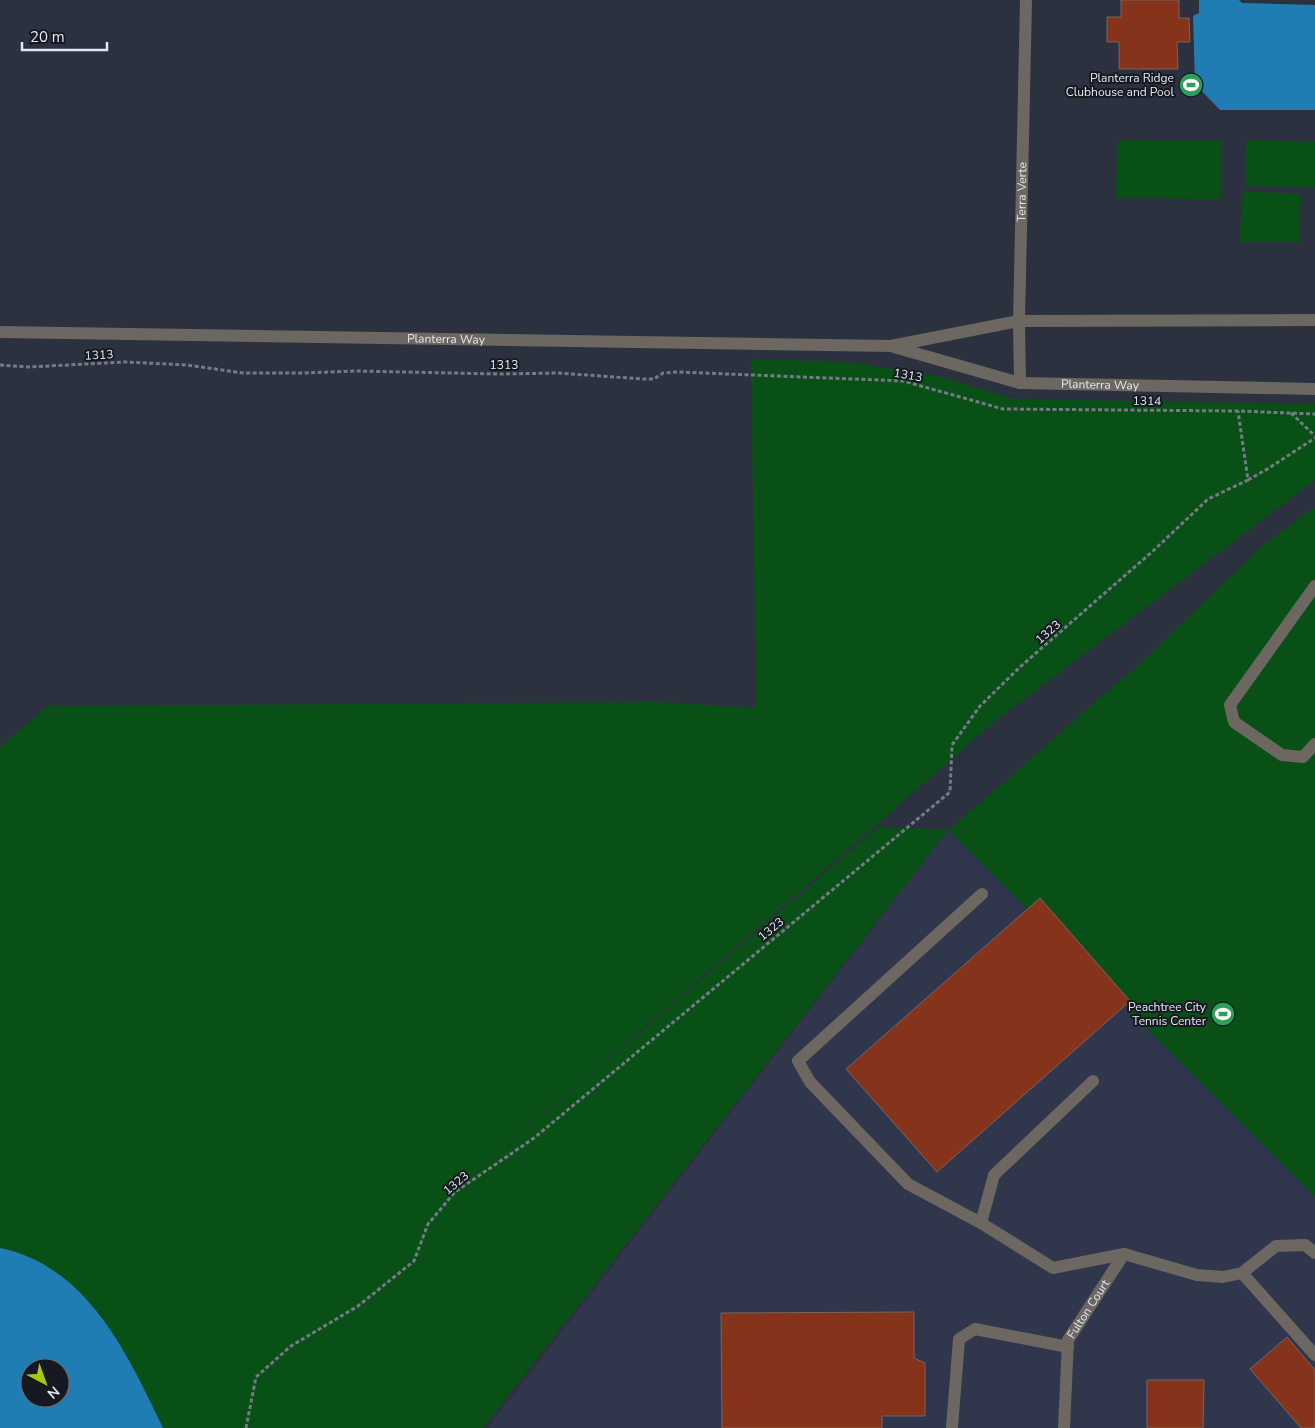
<svg xmlns="http://www.w3.org/2000/svg" width="1315" height="1428" viewBox="0 0 1315 1428" font-family="'Nunito Sans',sans-serif">
	<style>
		.built { fill: #30364b }
		.green { fill: #095016; fill-rule: evenodd }
		.water { fill: #207db4; fill-rule: evenodd }
		.building { fill: #86331c; stroke: #796560 }
		.lines { fill: none; stroke-linecap: round; stroke-linejoin: round }
		.path { stroke: #757a86; stroke-width: 3; stroke-dasharray: 4 2.5; stroke-linecap: butt }
		.service { stroke: #6d6761; stroke-width: 12 }
		.minor { stroke: #6d6761; stroke-width: 12 }
		.labels { text-anchor: middle; dominant-baseline: central; stroke-width: 4; stroke-linejoin: round; paint-order: stroke }
		.poi-label { font-size: 12px; fill: #e4e8f1; stroke: #171920; text-anchor: end }
		.street-label { font-size: 12px; fill: #e4e8f1; stroke: #171920 }
	</style>
	<rect width="100%" height="100%" fill="#2c313f"/>
	<path class="built" d="M948 830 1315 1197V1428H488Z"/>
	<g class="green">
		<path d="M1117 140 1221 141V199L1116 198Z"/>
		<path d="M1246 140 1315 142V187L1245 186Z"/>
		<path d="M1243 191 1301 194 1299 242H1239Z"/>
		<path d="M751 359 848 362 942 377 1013 399 1315 404V480L995 721 463 1185 878 827 949 830 1146 658 1263 545 1315 507V1197L948 830 483 1428H0V747L48 706 656 702 756 708ZM30 1368H60V1398H30Z"/>
	</g>
	<g class="water">
		<path d="M1199 0H1239L1242 3 1315 5V110H1220L1195 84 1193 16 1199 13Z"/>
		<path d="M0 1248C88 1266 128 1355 163 1428H0ZM30 1368H60V1398H30Z"/>
	</g>
	<g class="building">
		<path d="M1121 0H1179V18H1189L1190 42H1177L1178 69H1119V42H1107V17H1121Z"/>
		<path d="M1040 898 1130 1001 937 1172 846 1069Z"/>
		<path d="M914 1312V1358L925 1363V1416H882V1428H722L721 1313Z"/>
		<path d="M1287 1337 1315 1370V1428H1301L1250 1369Z"/>
		<path d="M1147 1380H1204L1203 1428H1147Z"/>
	</g>
	<g class="lines">
		<g class="path">
			<path d="M0 365 29 367 125 362 187 365 243 373H303L356 371 501 374 558 373 643 379H654L663 373 678 372 903 381 1003 409 1238 411 1315 414"/>
			<path d="M1291 413 1315 436"/>
			<path d="M1248 480 1269 468 1315 438"/>
			<path d="M246 1428 256 1377 291 1346 358 1306 414 1261 428 1224 455 1192 534 1138 950 792 952 745 980 706 1020 667 1153 551 1208 499 1248 480 1238 411"/>
		</g>
		<g class="service">
			<path d="M1315 586 1230 705 1234 722 1282 755 1303 757 1315 744"/>
			<path d="M982 894 798 1061 810 1082 908 1184 981 1223 1053 1268 1124 1254 1197 1275 1223 1277 1242 1273 1276 1246 1305 1245 1315 1253"/>
			<path d="M981 1223 994 1175 1093 1081"/>
			<path d="M1242 1273 1315 1355"/>
			<path d="M952 1428 959 1339 975 1329 1068 1347"/>
		</g>
		<g class="minor">
			<path id="s1" d="M0 332 891 346 1019 321 1315 320"/>
			<path id="s2" d="M894 347 1020 383 1315 389"/>
			<path id="s3" d="M1020 383 1019 321 1026 0"/>
			<path id="s4" d="M1064 1428 1068 1340 1124 1254"/>
		</g>
	</g>
	<defs>
		<g id="stadium-disc" transform="scale(1.25)"><circle r="9.5" fill="#2e9e5b" stroke="#171920"/><path d="M0-5a6.5 5 0 1 0 0 10a6.5 5 0 1 0 0-10ZM-3.5-1.8h7v3.6h-7Z" fill="#fff"/></g>
	</defs>
	<g fill-rule="evenodd">
		<use href="#stadium-disc" x="1191" y="85"/>
		<use href="#stadium-disc" x="1223" y="1014"/>
	</g>
	<g class="labels">
		<g class="poi-label">
			<text x="1174" y="78">Planterra Ridge<tspan x="1174" dy="14">Clubhouse and Pool</tspan></text>
			<text x="1206" y="1007">Peachtree City<tspan x="1206" dy="14">Tennis Center</tspan></text>
		</g>
		<g class="street-label">
			<text stroke="none"><textPath href="#s3" startOffset="191">Terra Verte</textPath></text>
			<text stroke="none"><textPath href="#s1" startOffset="446">Planterra Way</textPath></text>
			<text transform="translate(99 355) rotate(-3)">1313</text>
			<text x="504" y="365">1313</text>
			<text transform="translate(908 375) rotate(10)">1313</text>
			<text stroke="none"><textPath href="#s2" startOffset="211">Planterra Way</textPath></text>
			<text transform="translate(1147 401) rotate(1)">1314</text>
			<text transform="translate(1048 632) rotate(-41)">1323</text>
			<text transform="translate(771 929) rotate(-39)">1323</text>
			<text transform="translate(456 1183) rotate(-40)">1323</text>
			<text stroke="none"><textPath href="#s4" startOffset="125">Fulton Court</textPath></text>
		</g>
	</g>
	<g transform="translate(45 1383) rotate(139)"><circle r="24" fill="#171920" stroke="#696c74"/>
	<path d="M0-4L9 19L0 12L-9 19Z" fill="#adc610"/>
	<text y="-8" font-size="14" font-weight="bold" text-anchor="middle" fill="#e4e8f1">N</text>
	</g>
	<path d="M22 42v8h85v-8" fill="none" stroke="#e4e8f1" stroke-width="2.5"/>
	<text x="30" y="42" font-size="15" fill="#e4e8f1" stroke="#171920" stroke-width="4" paint-order="stroke">20 m</text>
</svg>
